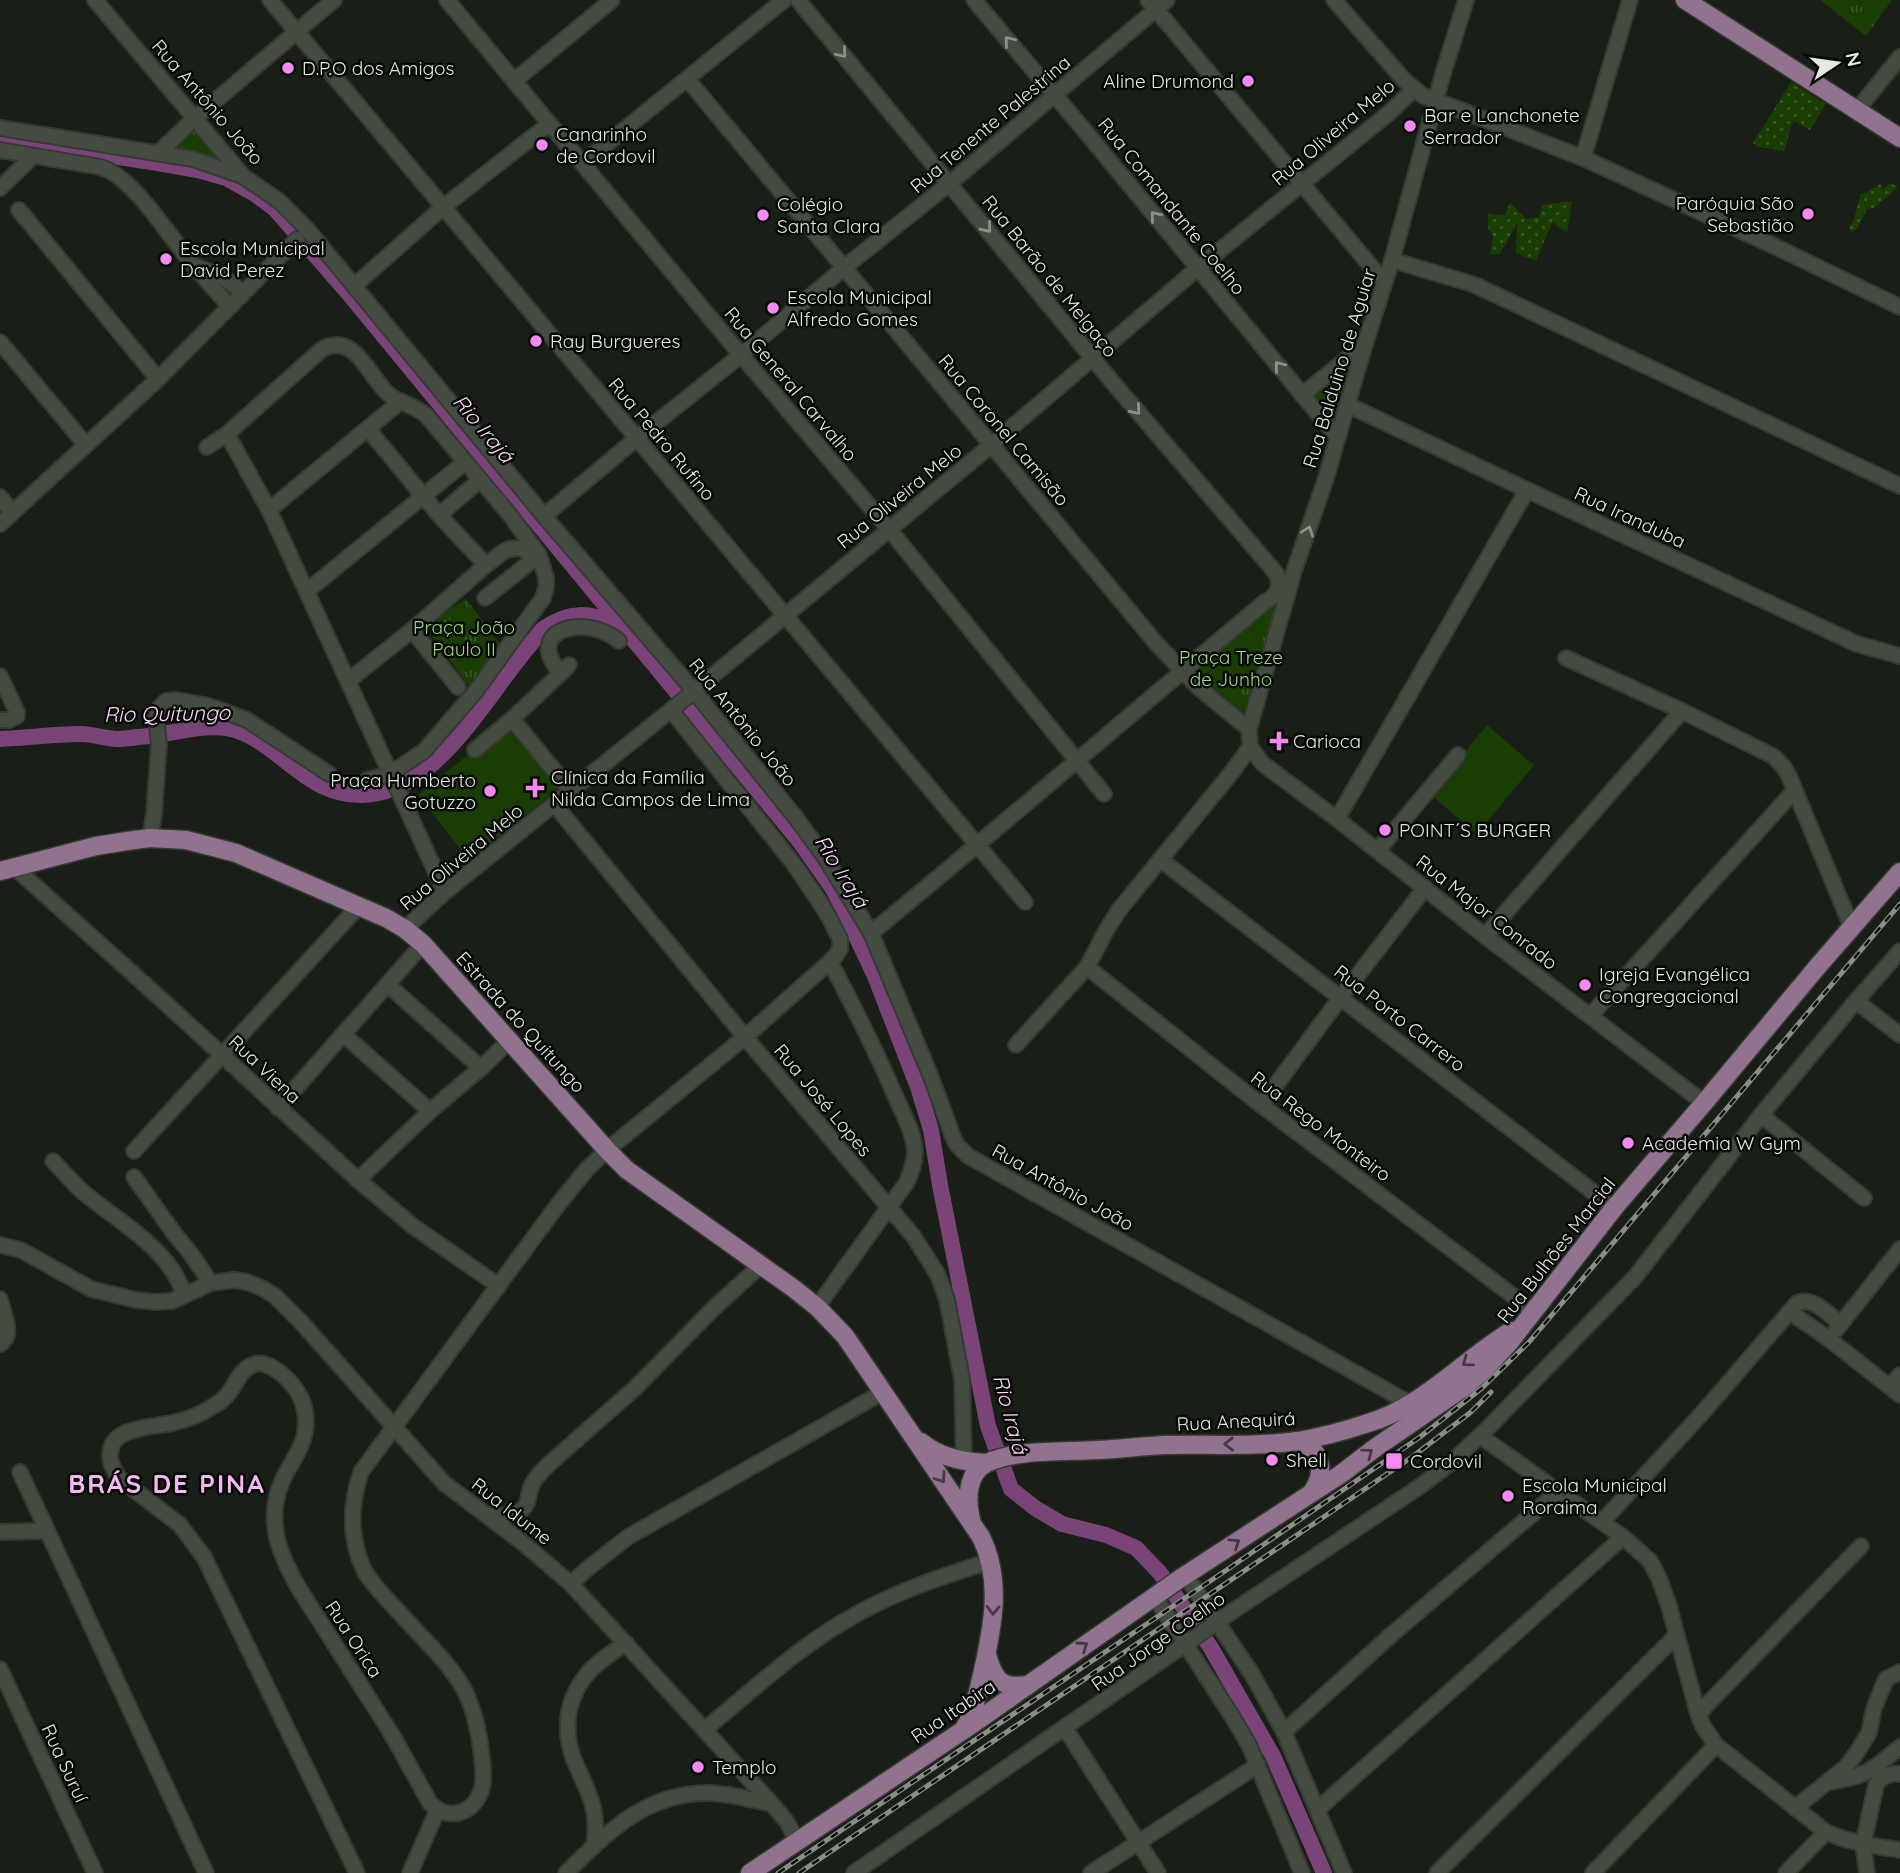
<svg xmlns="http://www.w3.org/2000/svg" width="1900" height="1873" viewBox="0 0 1900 1873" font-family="Quicksand,sans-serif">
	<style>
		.grass { fill: url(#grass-dots) }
		.park { fill: url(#park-tufts) }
		.pitch { fill: #1a3d03 }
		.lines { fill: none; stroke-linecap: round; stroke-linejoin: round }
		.river { stroke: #7b4479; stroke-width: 16 }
		.minor-casing { stroke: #363a34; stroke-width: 18 }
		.major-casing { stroke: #363a34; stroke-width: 21 }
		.minor { stroke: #444b41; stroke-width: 14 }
		.major { stroke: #91738f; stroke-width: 18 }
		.rail-casing { stroke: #898e87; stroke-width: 5 }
		.rail { stroke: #060805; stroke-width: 2.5; stroke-dasharray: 8; stroke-linecap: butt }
		.oneway { stroke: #8c928a }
		.oneway2 { stroke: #453843 }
		.poi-dot { fill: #f489f1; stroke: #060805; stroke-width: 2.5 }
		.labels { text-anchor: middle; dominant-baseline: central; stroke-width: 5; stroke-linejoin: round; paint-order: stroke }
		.poi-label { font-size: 19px; fill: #e5e9e4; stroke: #060805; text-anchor: start }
		.street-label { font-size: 19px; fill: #e5e9e4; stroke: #060805 }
		.park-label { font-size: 19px; fill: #9bda80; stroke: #060805 }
		.water-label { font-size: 21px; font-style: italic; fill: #f9d8f7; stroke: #060805 }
		.district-label { font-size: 26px; font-weight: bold; letter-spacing: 2px; fill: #f4b9f1; stroke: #060805 }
	</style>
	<defs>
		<pattern id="grass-dots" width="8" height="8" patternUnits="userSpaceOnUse" patternTransform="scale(1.75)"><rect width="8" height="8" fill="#1a3d03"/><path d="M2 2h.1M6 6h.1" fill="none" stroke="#3b5928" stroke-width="1.8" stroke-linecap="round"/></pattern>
		<pattern id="park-tufts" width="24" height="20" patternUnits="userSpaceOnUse" patternTransform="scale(1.75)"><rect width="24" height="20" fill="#1a3d03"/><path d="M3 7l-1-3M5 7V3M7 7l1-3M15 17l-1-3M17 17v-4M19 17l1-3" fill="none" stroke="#3b5928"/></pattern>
	</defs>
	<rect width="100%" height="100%" fill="#191f17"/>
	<g class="grass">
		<path d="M1791 82 1826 104 1810 130 1794 121C1787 132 1789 140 1784 151L1759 147 1753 143Z"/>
		<path d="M1890 183 1898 187 1874 208 1867 209 1857 229 1851 232 1849 228 1854 219 1861 193H1866L1880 184 1883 189Z"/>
		<path d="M1572 201 1567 233 1552 222 1536 261 1516 253 1517 223 1500 254H1490L1493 237 1488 228V214L1505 215 1510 203 1527 219 1539 217 1542 205Z"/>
	</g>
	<g class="park">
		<path d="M1820 0H1892L1866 36Z"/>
		<path d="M195 124 228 163 169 147Z"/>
		<path d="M1355 356 1338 416 1331 418 1311 393Z"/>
		<path d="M466 599 501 645 469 686 434 638C428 618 452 609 466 599Z"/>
		<path d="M1271 605 1274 609 1245 713 1198 677 1196 671 1197 664Z"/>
	</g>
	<g class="pitch">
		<path d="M1332 376 1348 380 1340 410 1324 406Z"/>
		<path d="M466 608 478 624 449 645 437 629Z"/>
		<path d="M1220 647 1252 672 1238 690 1206 665Z"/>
		<path d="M510 721 562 786 469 860 418 795Z"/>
		<path d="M1487 725 1534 765 1477 834 1430 794Z"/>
	</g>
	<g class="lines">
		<g class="river">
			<path d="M0 139 158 163 198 170 226 178 255 194 275 209 349 294 800 842 833 889 843 908 875 976 918 1087 931 1130 940 1185 988 1426 1011 1489 1035 1508 1062 1524 1106 1535 1136 1548 1160 1573 1211 1648 1273 1756 1324 1873"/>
			<path d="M0 739C27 738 53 734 80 734 92 734 104 738 117 739 124 739 131 738 138 737 168 736 209 720 238 731 275 744 300 782 338 792 410 811 460 737 497 688 511 668 527 648 543 629 571 609 588 614 619 623"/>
		</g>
		<g class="minor-casing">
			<g id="minor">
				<path d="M95 0 244 177 279 201 307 229 544 516 694 691 796 818 826 859 871 933 931 1077 953 1137 957 1145 968 1156 1411 1404"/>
				<path d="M270 0 1025 902"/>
				<path d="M447 0 741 355 889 529 1104 794"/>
				<path d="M798 0 1109 378 1276 573 1287 596"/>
				<path d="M974 0 1085 131 1338 438"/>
				<path d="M1148 0 1385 283"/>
				<path d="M1334 0 1405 81 1422 95 1583 158 1774 246 1900 307"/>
				<path d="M1466 0 1442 77 1392 260 1365 344 1326 478 1294 571 1249 729 1250 747 1263 764 1337 819 1485 936 1704 1103"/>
				<path d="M688 80 1156 643 1199 688 1249 729"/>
				<path d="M514 81 612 0"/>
				<path d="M1857 110 1900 57"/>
				<path d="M0 128 193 159 242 176"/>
				<path d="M0 150 100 167C132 175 172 240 194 266 206 280 218 293 230 307"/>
				<path d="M159 152 195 118 334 0"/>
				<path d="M1583 158 1630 0"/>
				<path d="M583 163 784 0"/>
				<path d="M0 188 33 156"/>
				<path d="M19 210 158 379"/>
				<path d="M1392 260 1475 285 1900 486"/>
				<path d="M195 266C213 273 230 279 243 294"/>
				<path d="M354 286 442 208 549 124"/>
				<path d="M0 342 86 445"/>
				<path d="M1302 395 1365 344"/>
				<path d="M1348 405 1527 490 1857 644 1900 656"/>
				<path d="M368 429 439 515 486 565"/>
				<path d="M227 434 269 510 445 892"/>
				<path d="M207 447 227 434 322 349C358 331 369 381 392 397 403 404 415 406 426 415L510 515 539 555 546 577V588L543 598 476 691 424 751 390 774 367 780"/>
				<path d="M0 497 12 512"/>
				<path d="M269 510 401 401"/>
				<path d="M439 515 480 480"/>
				<path d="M544 516 637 438 741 355 845 267 950 183 1167 0"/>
				<path d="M0 524 158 379 297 239"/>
				<path d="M307 591 465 462"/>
				<path d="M485 598 539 555"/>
				<path d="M412 630 458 687"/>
				<path d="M1566 658 1682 711 1773 756 1783 766 1789 776 1852 928"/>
				<path d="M569 665 561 673C522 631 584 612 619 641"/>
				<path d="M0 676 17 712V716L9 720H0"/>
				<path d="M348 681 412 630 486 565 503 552 509 549 521 548 525 550 534 559"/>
				<path d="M512 719 571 791"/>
				<path d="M475 750 512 719 561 673"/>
				<path d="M555 805 745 1037 914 1237 938 1275 947 1300 962 1379 964 1461"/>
				<path d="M1337 819 1527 490"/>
				<path d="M150 838 154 814 159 744 156 717 159 708 166 701 177 700 209 706 247 720 329 774"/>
				<path d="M1378 850 1458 755"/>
				<path d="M1161 860 1614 1208"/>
				<path d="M14 867 161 999 358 1180 414 1227 499 1286"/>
				<path d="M405 929 445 892 676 706 990 446 1198 268 1389 113 1413 90"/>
				<path d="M871 933C1004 824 1133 712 1265 602 1276 597 1280 589 1278 578"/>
				<path d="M1485 936 1682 711"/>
				<path d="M1087 967 1261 1105 1533 1311"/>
				<path d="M388 985 481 1068"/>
				<path d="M1856 1001 1900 1035"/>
				<path d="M1590 1016 1795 790"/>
				<path d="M343 1034 430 1111"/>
				<path d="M1016 1045 1087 967 1107 929 1119 910 1232 772 1250 747"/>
				<path d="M1261 1105 1341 997 1425 888"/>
				<path d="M278 1108 423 944"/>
				<path d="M1761 1115 1864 1198"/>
				<path d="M134 1151 358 907"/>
				<path d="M53 1161C63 1171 72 1182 83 1192 117 1221 171 1249 184 1295"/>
				<path d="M134 1177 176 1236 188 1250 211 1283"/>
				<path d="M358 1180 430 1111 481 1068 509 1041"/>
				<path d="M0 1245 21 1250 91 1289 136 1300 155 1302 172 1301 211 1283 234 1280 247 1282 262 1288 275 1296 301 1322 444 1483 523 1543 571 1584 772 1804 787 1822 797 1840"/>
				<path d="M0 1299C3 1313 15 1336 0 1344"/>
				<path d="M817 1307 907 1182C911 1172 915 1162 915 1151 914 1134 904 1115 897 1100 877 1053 854 1007 830 962"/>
				<path d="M1790 1312 1829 1339 1900 1395"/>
				<path d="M1836 1330 1900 1249"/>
				<path d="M1890 1386 1900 1375"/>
				<path d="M1480 1436 1623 1537 1650 1561 1659 1578 1669 1606 1698 1714 1703 1726 1716 1745 1826 1832C1850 1843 1875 1846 1900 1850"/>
				<path d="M20 1472 206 1873"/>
				<path d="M487 1515C501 1515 520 1519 527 1503 529 1498 529 1492 531 1487 534 1478 542 1471 548 1465L635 1388 715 1307 761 1265"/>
				<path d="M1602 1522 1705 1410 1797 1303C1813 1296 1829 1315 1841 1324"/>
				<path d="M0 1532 47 1531"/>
				<path d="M1185 1575 1252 1674 1284 1732 1344 1873"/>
				<path d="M571 1584 587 1569 628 1537 883 1392"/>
				<path d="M1154 1596 1232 1716 1249 1745 1302 1873"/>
				<path d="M0 1669 95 1873"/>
				<path d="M1698 1714 1861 1546"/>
				<path d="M1065 1728 1158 1873"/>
				<path d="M704 1730C753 1690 801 1644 857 1614 899 1590 944 1576 990 1561"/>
				<path d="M1284 1732 1390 1636 1558 1492"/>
				<path d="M1830 1782C1844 1779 1861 1777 1873 1768 1883 1762 1891 1754 1900 1747"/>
				<path d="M1795 1808 1846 1767 1855 1755 1869 1733 1874 1708 1886 1679 1900 1672"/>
				<path d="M1318 1809 1623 1537"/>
				<path d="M594 1846C599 1813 591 1797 578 1769 562 1737 564 1701 588 1673 598 1661 613 1652 626 1643"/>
				<path d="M357 1873 204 1557 180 1525 120 1479C114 1471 110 1464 110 1455 110 1425 155 1428 176 1422 190 1419 203 1413 215 1405 219 1403 224 1399 227 1395 237 1384 239 1369 255 1364 268 1361 283 1374 291 1383 297 1390 302 1399 304 1407 314 1448 282 1464 276 1501 270 1533 283 1560 298 1587L391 1733 430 1803C451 1825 480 1810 483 1782 484 1771 482 1761 481 1750 478 1727 473 1704 461 1684 444 1657 419 1635 398 1611 387 1599 372 1585 364 1570 349 1538 350 1505 361 1472L557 1206 586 1170 607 1150 745 1037 834 958 840 949V939L830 919 817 898 793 863 671 710"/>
				<path d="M410 1873 437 1811"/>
				<path d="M566 1873C608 1832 645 1793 708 1793 729 1793 751 1800 772 1804"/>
				<path d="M854 1873 1233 1611 1419 1487 1452 1462 1488 1428 1635 1277 1761 1115 1856 1001 1900 951"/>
				<path d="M1091 1873 1258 1765"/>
				<path d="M1437 1873 1677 1635"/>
				<path d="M1593 1873 1716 1745"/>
				<path d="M1786 1873 1826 1832"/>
				<path d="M1867 1873 1863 1844 1876 1785C1881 1776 1889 1773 1900 1774"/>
			</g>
		</g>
		<g class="major-casing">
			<g id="major">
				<path d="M1685 0 1900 138"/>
				<path d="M0 871 96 846 127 841 150 838 186 840 236 853 386 918 405 929 423 944 607 1150 627 1170 793 1288 817 1307 845 1336 981 1537C1003 1581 992 1630 982 1675 977 1694 975 1710 965 1727"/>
				<path d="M1297 1441C1322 1448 1326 1473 1312 1492"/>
				<path d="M921 1442C939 1457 962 1462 986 1463"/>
				<path d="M971 1519C966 1500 967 1472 987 1463 1015 1449 1066 1452 1097 1450 1120 1449 1143 1446 1166 1445 1210 1444 1255 1447 1298 1441 1321 1437 1344 1431 1365 1424 1422 1408 1462 1361 1511 1331"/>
				<path d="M987 1655C994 1679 1000 1689 1028 1685"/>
				<path d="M750 1873 974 1723 1178 1580 1341 1474 1375 1448 1467 1385 1485 1369 1509 1343 1614 1208 1704 1103 1818 966 1900 872"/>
			</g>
		</g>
		<use href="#minor" class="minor"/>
		<use href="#major" class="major"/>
		<g class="rail-casing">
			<g id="rail">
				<path d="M778 1873 1228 1569 1420 1437 1482 1388 1529 1342 1900 904"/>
				<path d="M799 1873 1412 1457 1471 1412 1491 1392"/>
			</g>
		</g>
		<use href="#rail" class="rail"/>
	</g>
	<defs><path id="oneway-chevron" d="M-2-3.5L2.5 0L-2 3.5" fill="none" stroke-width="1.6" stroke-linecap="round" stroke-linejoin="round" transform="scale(1.75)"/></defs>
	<g class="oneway">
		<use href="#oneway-chevron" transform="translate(1009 41) rotate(-130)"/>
		<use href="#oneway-chevron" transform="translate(842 53) rotate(50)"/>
		<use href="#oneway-chevron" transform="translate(1155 216) rotate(-129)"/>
		<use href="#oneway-chevron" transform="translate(987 228) rotate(51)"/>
		<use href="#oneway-chevron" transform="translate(1279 366) rotate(-129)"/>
		<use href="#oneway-chevron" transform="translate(1136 410) rotate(49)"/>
		<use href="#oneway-chevron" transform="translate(1308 531) rotate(-71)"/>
	</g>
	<g class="oneway2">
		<use href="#oneway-chevron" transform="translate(1467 1362) rotate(143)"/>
		<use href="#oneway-chevron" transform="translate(1229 1444) rotate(179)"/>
		<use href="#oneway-chevron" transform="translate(1368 1453) rotate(-37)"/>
		<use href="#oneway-chevron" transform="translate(941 1478) rotate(56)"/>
		<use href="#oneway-chevron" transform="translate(1235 1543) rotate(-34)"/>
		<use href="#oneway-chevron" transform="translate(993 1610) rotate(92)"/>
		<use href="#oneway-chevron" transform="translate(1083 1646) rotate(-35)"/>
	</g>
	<g class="poi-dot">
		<circle cx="288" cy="68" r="7"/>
		<circle cx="1248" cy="81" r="7"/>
		<circle cx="1410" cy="126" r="7"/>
		<circle cx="542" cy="145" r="7"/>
		<circle cx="1808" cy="214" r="7"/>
		<circle cx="763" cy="215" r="7"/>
		<circle cx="166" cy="259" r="7"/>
		<circle cx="773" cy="308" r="7"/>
		<circle cx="536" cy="341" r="7"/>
		<path d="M1275.5 730.5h7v7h7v7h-7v7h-7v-7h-7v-7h7z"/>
		<path d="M531.5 777.5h7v7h7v7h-7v7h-7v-7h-7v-7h7z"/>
		<circle cx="490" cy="791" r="7"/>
		<circle cx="1385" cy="830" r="7"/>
		<circle cx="1585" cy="985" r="7"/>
		<circle cx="1628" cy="1143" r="7"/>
		<circle cx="1272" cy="1460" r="7"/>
		<rect x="1385" y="1452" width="18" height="18" rx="3.5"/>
		<circle cx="1508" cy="1496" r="7"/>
		<circle cx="698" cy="1767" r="7"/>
	</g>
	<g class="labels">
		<g class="poi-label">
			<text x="302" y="68">D.P.O dos Amigos</text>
			<text x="1234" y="81" text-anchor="end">Aline Drumond</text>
			<text x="1424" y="115">Bar e Lanchonete<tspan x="1424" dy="22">Serrador</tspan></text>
			<text x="556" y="134">Canarinho<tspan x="556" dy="22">de Cordovil</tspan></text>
			<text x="1794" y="203" text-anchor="end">Paróquia São<tspan x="1794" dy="22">Sebastião</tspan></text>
			<text x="777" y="204">Colégio<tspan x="777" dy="22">Santa Clara</tspan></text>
			<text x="180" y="248">Escola Municipal<tspan x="180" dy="22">David Perez</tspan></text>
			<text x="787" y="297">Escola Municipal<tspan x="787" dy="22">Alfredo Gomes</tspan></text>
			<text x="550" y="341">Ray Burgueres</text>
			<text x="1293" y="741">Carioca</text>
			<text x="551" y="777">Clínica da Família<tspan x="551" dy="22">Nilda Campos de Lima</tspan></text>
			<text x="476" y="780" text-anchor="end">Praça Humberto<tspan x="476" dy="22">Gotuzzo</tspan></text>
			<text x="1399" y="830">POINT´S BURGER</text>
			<text x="1599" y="974">Igreja Evangélica<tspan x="1599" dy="22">Congregacional</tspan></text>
			<text x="1642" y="1143">Academia W Gym</text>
			<text x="1286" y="1460">Shell</text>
			<text x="1410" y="1461">Cordovil</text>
			<text x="1522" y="1485">Escola Municipal<tspan x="1522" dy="22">Roraima</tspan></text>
			<text x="712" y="1767">Templo</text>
		</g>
		<g class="street-label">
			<text transform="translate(208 102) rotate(49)">Rua Antônio João</text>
			<text transform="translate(990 124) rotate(-40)">Rua Tenente Palestrina</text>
			<text transform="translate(1333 132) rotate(-40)">Rua Oliveira Melo</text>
			<text transform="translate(1172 206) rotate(51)">Rua Comandante Coelho</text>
			<text transform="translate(1050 276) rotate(51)">Rua Barão de Melgaço</text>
			<text transform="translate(1339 368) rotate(-73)">Rua Balduino de Aguiar</text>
			<text transform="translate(791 384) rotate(50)">Rua General Carvalho</text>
			<text transform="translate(1004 430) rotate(50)">Rua Coronel Camisão</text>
			<text transform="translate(662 439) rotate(50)">Rua Pedro Rufino</text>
			<text transform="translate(899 496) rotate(-39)">Rua Oliveira Melo</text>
			<text transform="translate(1630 517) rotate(25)">Rua Iranduba</text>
			<text transform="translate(743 722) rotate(51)">Rua Antônio João</text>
			<text transform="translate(461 857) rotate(-40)">Rua Oliveira Melo</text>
			<text transform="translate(1487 912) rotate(38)">Rua Major Conrado</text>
			<text transform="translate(1400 1018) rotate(38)">Rua Porto Carrero</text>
			<text transform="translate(521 1022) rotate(48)">Estrada do Quitungo</text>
			<text transform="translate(265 1069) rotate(43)">Rua Viena</text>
			<text transform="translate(823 1100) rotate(50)">Rua José Lopes</text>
			<text transform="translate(1321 1126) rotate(37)">Rua Rego Monteiro</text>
			<text transform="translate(1063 1187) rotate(29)">Rua Antônio João</text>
			<text transform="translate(1556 1250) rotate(-52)">Rua Bulhões Marcial</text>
			<text transform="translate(1236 1421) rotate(-3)">Rua Anequirá</text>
			<text transform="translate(512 1511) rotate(38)">Rua Idume</text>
			<text transform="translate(354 1639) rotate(57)">Rua Orica</text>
			<text transform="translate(1158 1641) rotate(-35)">Rua Jorge Coelho</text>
			<text transform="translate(953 1711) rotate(-34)">Rua Itabira</text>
			<text transform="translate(65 1763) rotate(65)">Rua Suruí</text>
		</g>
		<g class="park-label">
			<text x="464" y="627">Praça João<tspan x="464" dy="22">Paulo II</tspan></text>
			<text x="1231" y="657">Praça Treze<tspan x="1231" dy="22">de Junho</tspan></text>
		</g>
		<g class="water-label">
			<text transform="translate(484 428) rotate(50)">Rio Irajá</text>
			<text transform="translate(167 713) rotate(-1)">Rio Quitungo</text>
			<text transform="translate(842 871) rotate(58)">Rio Irajá</text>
			<text transform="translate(1011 1414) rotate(75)">Rio Irajá</text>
		</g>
		<g class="district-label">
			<text x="167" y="1483">BRÁS DE PINA</text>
		</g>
	</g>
	<g transform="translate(1837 63) rotate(77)" stroke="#060805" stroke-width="5" paint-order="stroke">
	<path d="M0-5L12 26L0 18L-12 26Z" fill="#e5e9e4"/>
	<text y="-10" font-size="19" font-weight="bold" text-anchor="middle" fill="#e5e9e4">N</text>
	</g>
</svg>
